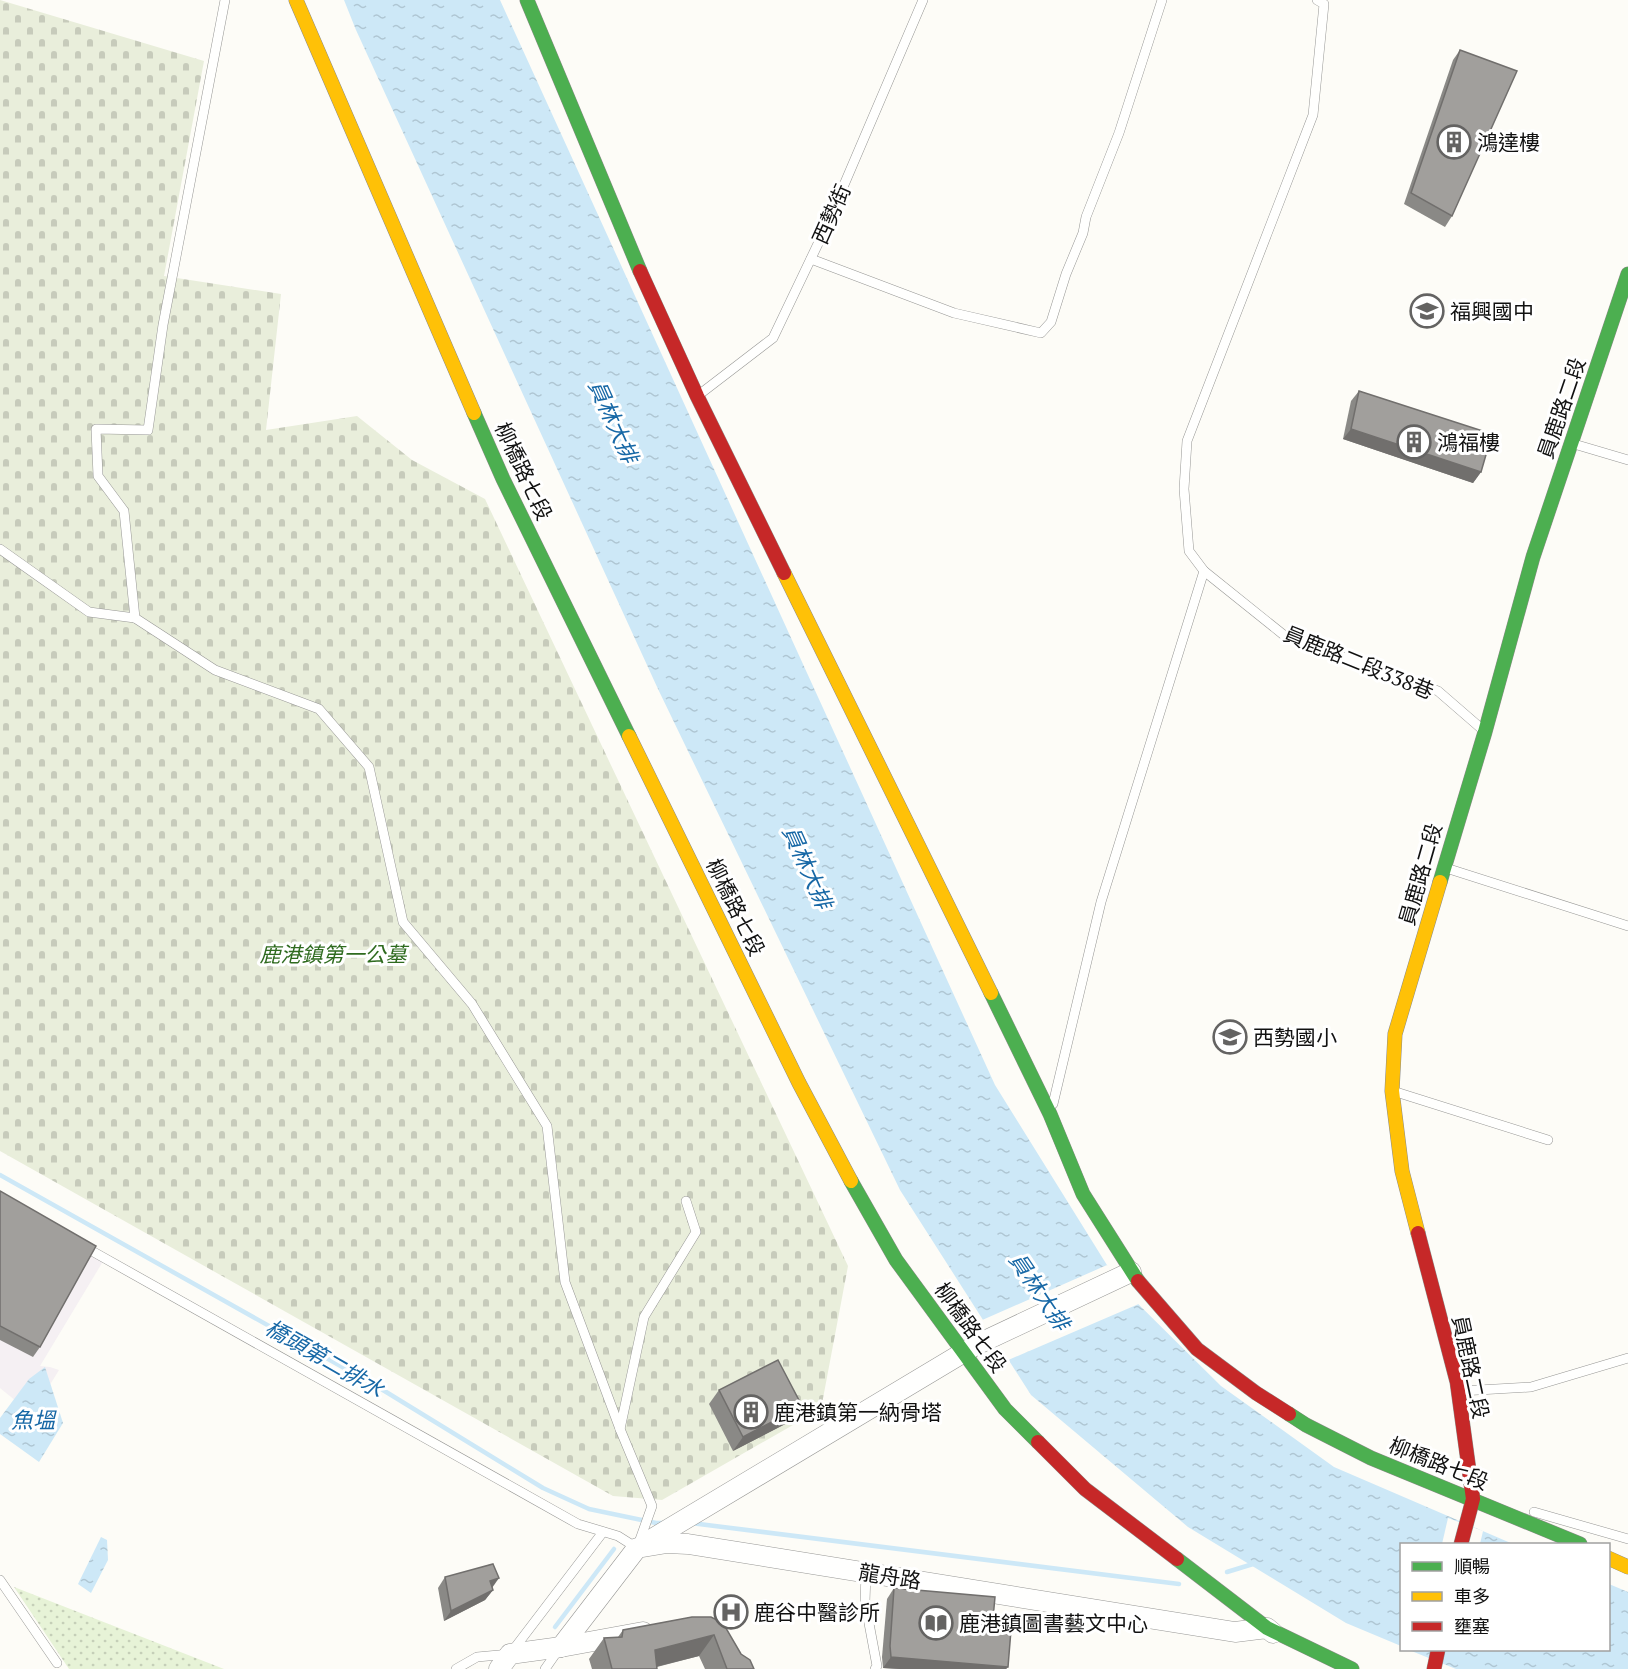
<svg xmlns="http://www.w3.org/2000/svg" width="1628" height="1669" viewBox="0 0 1628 1669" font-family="'PT Serif','Noto Sans TC',serif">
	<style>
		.industrial { fill: #f5f0f3 }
		.grass { fill: url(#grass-dots) }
		.cemetery { fill: url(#cemetery-stones) }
		.water { fill: url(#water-ripples) }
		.pier { fill: #fdfcf7 }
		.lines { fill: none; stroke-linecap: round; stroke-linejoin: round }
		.stream { stroke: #cde8f7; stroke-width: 4.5 }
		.lane-casing { stroke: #979795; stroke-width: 10 }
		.street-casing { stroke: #979795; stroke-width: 21 }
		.fast-casing { stroke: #8e8d8b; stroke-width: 15 }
		.slow-casing { stroke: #8e8d8b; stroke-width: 15 }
		.jam-casing { stroke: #8e8d8b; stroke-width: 15 }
		.lane { stroke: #fffffe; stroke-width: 9 }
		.street { stroke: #fffffe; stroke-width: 20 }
		.fast { stroke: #4caf50; stroke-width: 14 }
		.slow { stroke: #ffc107; stroke-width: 14 }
		.jam { stroke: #c62828; stroke-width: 14 }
		.wall { fill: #8a8986 }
		.shaded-wall { fill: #716f6d }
		.building { fill: #a19f9c; stroke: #716f6d; stroke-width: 1.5 }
		.labels { text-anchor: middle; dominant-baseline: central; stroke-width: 6; stroke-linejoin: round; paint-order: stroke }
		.poi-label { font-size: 21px; fill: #111; stroke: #fff; text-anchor: start }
		.street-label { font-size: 21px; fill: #111; stroke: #fff }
		.park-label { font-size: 21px; font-style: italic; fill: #2f6b1f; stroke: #fff }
		.water-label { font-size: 22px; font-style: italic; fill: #1768a6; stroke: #fff }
	</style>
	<defs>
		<pattern id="grass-dots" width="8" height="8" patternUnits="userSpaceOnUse" patternTransform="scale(1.5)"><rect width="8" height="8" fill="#e7f3d7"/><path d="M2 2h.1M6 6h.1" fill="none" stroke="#c5cfb8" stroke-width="1.8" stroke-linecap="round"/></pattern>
		<pattern id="cemetery-stones" width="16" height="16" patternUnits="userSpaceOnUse" patternTransform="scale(1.5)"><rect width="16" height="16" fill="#e9eedb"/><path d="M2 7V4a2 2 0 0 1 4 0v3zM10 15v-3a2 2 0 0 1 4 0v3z" fill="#c7cbbb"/></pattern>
		<pattern id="water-ripples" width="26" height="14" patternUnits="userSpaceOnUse" patternTransform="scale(1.5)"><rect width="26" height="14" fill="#cde8f7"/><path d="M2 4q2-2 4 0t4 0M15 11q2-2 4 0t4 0" fill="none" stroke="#afc6d3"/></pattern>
	</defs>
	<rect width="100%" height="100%" fill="#fdfcf7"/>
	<path class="industrial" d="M0 1199 105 1258 40 1366 50 1367 59 1370 32 1414 0 1388Z"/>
	<path class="grass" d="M14 1587 224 1669H69Z"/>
	<path class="cemetery" d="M0 0 204 61 164 276 281 294 266 430 357 416 412 460 485 499 848 1266 821 1409 662 1500 613 1496 0 1151Z"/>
	<g class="water">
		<path d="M344 0H500L995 1085 1120 1286 1221 1386 1334 1467 1513 1544H1402L1401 1646 1346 1623 1188 1527 1031 1395 900 1190 658 689 356 30Z"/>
		<path d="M45 1367 63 1423 39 1462 0 1434V1418L29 1379Z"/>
		<path d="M101 1537 107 1540 108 1560 91 1593 78 1584Z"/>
		<path d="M1609 1584 1628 1592V1669H1456L1409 1650H1608Z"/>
	</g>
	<g class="pier">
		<path d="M1107 1265 1122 1284 1141 1303 1006 1361 980 1321Z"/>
		<path d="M1448 1518 1483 1531 1480 1544H1442Z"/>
	</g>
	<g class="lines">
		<g class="stream">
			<path d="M0 1175 378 1387 543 1488 589 1509 656 1523H664"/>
			<path d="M691 1523 1179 1584"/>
			<path d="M1227 1572 1253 1564"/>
			<path d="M555 1627 614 1549"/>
		</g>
		<g class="lane-casing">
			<g id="lane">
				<path d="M811 259 954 313 1041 333 1051 322 1066 274 1083 233 1086 217 1119 133 1162 0"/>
				<path d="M700 394 773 338 826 227 923 0"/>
				<path d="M1574 444 1628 460"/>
				<path d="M0 549 89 612 135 618"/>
				<path d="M1204 571 1285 636 1438 691 1483 730"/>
				<path d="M1446 868 1628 926"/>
				<path d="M1396 1092 1548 1140"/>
				<path d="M1053 1104 1101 902 1204 571 1189 551 1184 489 1187 441 1313 115 1324 4 1317 0"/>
				<path d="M83 1246 578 1524 618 1536 637 1548 652 1506 620 1429 565 1282 547 1126 472 1004 403 922 369 767 319 709 215 670 135 618 124 511 98 476 96 429 148 430 163 325 225 0"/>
				<path d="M1461 1391 1531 1387 1628 1358"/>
				<path d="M620 1429 644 1317 696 1232 686 1201"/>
				<path d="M1534 1512 1628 1539"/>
				<path d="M866 1572 865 1602 877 1666 875 1669"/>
				<path d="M0 1580 57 1663"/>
				<path d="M456 1669 477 1657 510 1654 603 1532"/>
				<path d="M545 1669 559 1649"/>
			</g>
		</g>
		<g class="street-casing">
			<g id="street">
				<path d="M647 1542 976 1345 1131 1272"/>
				<path d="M561 1647 637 1548 667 1543 688 1544 1235 1632 1267 1628 1273 1633"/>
				<path d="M499 1669 510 1654 561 1647 643 1632"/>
			</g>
		</g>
		<g class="fast-casing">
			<g id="fast">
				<path d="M527 0 640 271"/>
				<path d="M474 413 503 479 629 736"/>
				<path d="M1440 882 1485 732 1533 557 1628 274"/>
				<path d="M991 993 1050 1114 1083 1194 1138 1281"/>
				<path d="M851 1181 896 1260 1005 1409 1038 1442"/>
				<path d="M1289 1414 1306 1425 1371 1458 1580 1544"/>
				<path d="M1177 1559 1267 1628 1352 1669"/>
			</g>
		</g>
		<g class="slow-casing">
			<g id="slow">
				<path d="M296 0 474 413"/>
				<path d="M784 573 991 993"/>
				<path d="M629 736 799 1083 851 1181"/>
				<path d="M1418 1233 1402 1171 1392 1091 1395 1034 1440 882"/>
				<path d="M1608 1558 1628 1567"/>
			</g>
		</g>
		<g class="jam-casing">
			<g id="jam">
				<path d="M640 271 697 396 784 573"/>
				<path d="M1418 1233 1457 1382 1473 1499 1461 1544"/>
				<path d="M1138 1281 1197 1349 1256 1393 1289 1414"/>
				<path d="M1038 1442 1085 1489 1177 1559"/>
				<path d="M1434 1669 1438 1650"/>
			</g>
		</g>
		<use href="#lane" class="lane"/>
		<use href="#street" class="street"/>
		<use href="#fast" class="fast"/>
		<use href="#slow" class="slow"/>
		<use href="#jam" class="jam"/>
	</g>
	<g class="wall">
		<path d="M1460 50 1452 216 1445 227 1404 204 1453 60Z"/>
		<path d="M1359 391 1481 472 1473 483 1343 439 1351 401Z"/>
		<path d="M0 1191 40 1347 33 1357 0 1340Z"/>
		<path d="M719 1390 802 1406 793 1420 733 1451 709 1404Z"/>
		<path d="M445 1577 492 1588 493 1590 485 1600 444 1621 438 1588Z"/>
		<path d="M894 1588 992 1629 1008 1667 1006 1669H900L883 1668 882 1657 887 1599Z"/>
		<path d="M692 1617 741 1654 754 1669H705L699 1656 657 1667V1669H592L589 1659 604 1638 618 1637 623 1630Z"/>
	</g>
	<g class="shaded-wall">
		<path d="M1351 429 1481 472 1473 483 1343 439Z"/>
		<path d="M802 1406 793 1420 733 1451 743 1437Z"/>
		<path d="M499 1578 492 1588 490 1581Z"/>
		<path d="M493 1590 485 1600 444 1621 451 1611Z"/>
		<path d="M714 1635 699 1656 647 1669 655 1650Z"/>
		<path d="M891 1657 1008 1667 1006 1669H900L883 1668Z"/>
	</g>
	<g class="building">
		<path d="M1460 50 1517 71 1452 216 1411 193Z"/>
		<path d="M1359 391 1492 434 1481 472 1351 429Z"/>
		<path d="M0 1191 96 1246 40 1347 0 1326Z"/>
		<path d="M778 1360 802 1406 743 1437 719 1390Z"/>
		<path d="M493 1564 499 1578 490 1581 493 1590 451 1611 445 1577Z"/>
		<path d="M894 1588 995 1597 992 1629 1011 1630 1008 1667 891 1657 890 1646Z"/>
		<path d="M692 1617H711L723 1623 741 1654 750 1660 754 1669H727L714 1635 655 1650 657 1669H612L604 1638 622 1637 623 1630Z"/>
	</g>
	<defs>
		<g id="building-ring" transform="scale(1.725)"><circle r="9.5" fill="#fff" stroke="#646362" stroke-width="1.5"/><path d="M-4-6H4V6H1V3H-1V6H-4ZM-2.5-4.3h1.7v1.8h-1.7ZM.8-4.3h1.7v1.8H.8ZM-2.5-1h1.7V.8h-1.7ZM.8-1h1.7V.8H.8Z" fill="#646362"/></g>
		<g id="school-ring" transform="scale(1.725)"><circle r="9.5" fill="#fff" stroke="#646362" stroke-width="1.5"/><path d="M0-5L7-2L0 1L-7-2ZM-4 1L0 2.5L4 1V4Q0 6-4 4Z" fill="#646362"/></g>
		<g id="hospital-ring" transform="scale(1.725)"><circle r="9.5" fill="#fff" stroke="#646362" stroke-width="1.5"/><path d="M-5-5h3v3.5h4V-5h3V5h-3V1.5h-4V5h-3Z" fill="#646362"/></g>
		<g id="library-ring" transform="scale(1.725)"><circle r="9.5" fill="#fff" stroke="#646362" stroke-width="1.5"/><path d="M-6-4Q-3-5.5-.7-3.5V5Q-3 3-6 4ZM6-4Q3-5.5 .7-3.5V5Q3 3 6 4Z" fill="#646362"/></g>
	</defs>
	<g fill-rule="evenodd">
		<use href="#building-ring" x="1454" y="142"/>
		<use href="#school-ring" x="1427" y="311"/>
		<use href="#building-ring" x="1414" y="442"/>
		<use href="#school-ring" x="1230" y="1037"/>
		<use href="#building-ring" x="751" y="1412"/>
		<use href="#hospital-ring" x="731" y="1612"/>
		<use href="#library-ring" x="936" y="1623"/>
	</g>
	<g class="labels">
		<g class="poi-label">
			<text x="1477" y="142">鴻達樓</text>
			<text x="1450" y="311">福興國中</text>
			<text x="1437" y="442">鴻福樓</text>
			<text x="1253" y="1037">西勢國小</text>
			<text x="774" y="1412">鹿港鎮第一納骨塔</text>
			<text x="754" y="1612">鹿谷中醫診所</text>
			<text x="959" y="1623">鹿港鎮圖書藝文中心</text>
		</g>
		<g class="street-label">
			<text transform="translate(831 214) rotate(-66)">西勢街</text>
			<text transform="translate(1561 408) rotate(-71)">員鹿路二段</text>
			<text transform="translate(524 471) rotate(65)">柳橋路七段</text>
			<text transform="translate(1359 662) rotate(22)">員鹿路二段338巷</text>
			<text transform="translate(1420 874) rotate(-74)">員鹿路二段</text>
			<text transform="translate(736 907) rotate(64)">柳橋路七段</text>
			<text transform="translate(971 1327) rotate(54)">柳橋路七段</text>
			<text transform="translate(1471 1367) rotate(78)">員鹿路二段</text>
			<text transform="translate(1439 1463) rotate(22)">柳橋路七段</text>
			<text transform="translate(890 1576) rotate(9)">龍舟路</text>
		</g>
		<g class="park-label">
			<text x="333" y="954">鹿港鎮第一公墓</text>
		</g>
		<g class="water-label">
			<text transform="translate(614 421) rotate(66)">員林大排</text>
			<text transform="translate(808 867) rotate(66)">員林大排</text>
			<text transform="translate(1040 1291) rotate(56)">員林大排</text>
			<text transform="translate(325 1358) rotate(30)">橋頭第二排水</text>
			<text x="33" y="1419">魚塭</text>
		</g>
	</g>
	<rect x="1400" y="1543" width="210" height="108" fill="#ffffff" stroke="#a0a0a0" stroke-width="1.5"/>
	<rect x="1412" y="1562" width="30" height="9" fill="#4caf50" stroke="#a0a0a0" stroke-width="1.5"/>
	<text x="1454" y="1573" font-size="18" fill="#111111">順暢</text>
	<rect x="1412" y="1592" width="30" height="9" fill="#ffc107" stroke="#a0a0a0" stroke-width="1.5"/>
	<text x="1454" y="1603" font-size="18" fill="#111111">車多</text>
	<rect x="1412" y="1622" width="30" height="9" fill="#c62828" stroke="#a0a0a0" stroke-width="1.5"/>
	<text x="1454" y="1633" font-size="18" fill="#111111">壅塞</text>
</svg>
